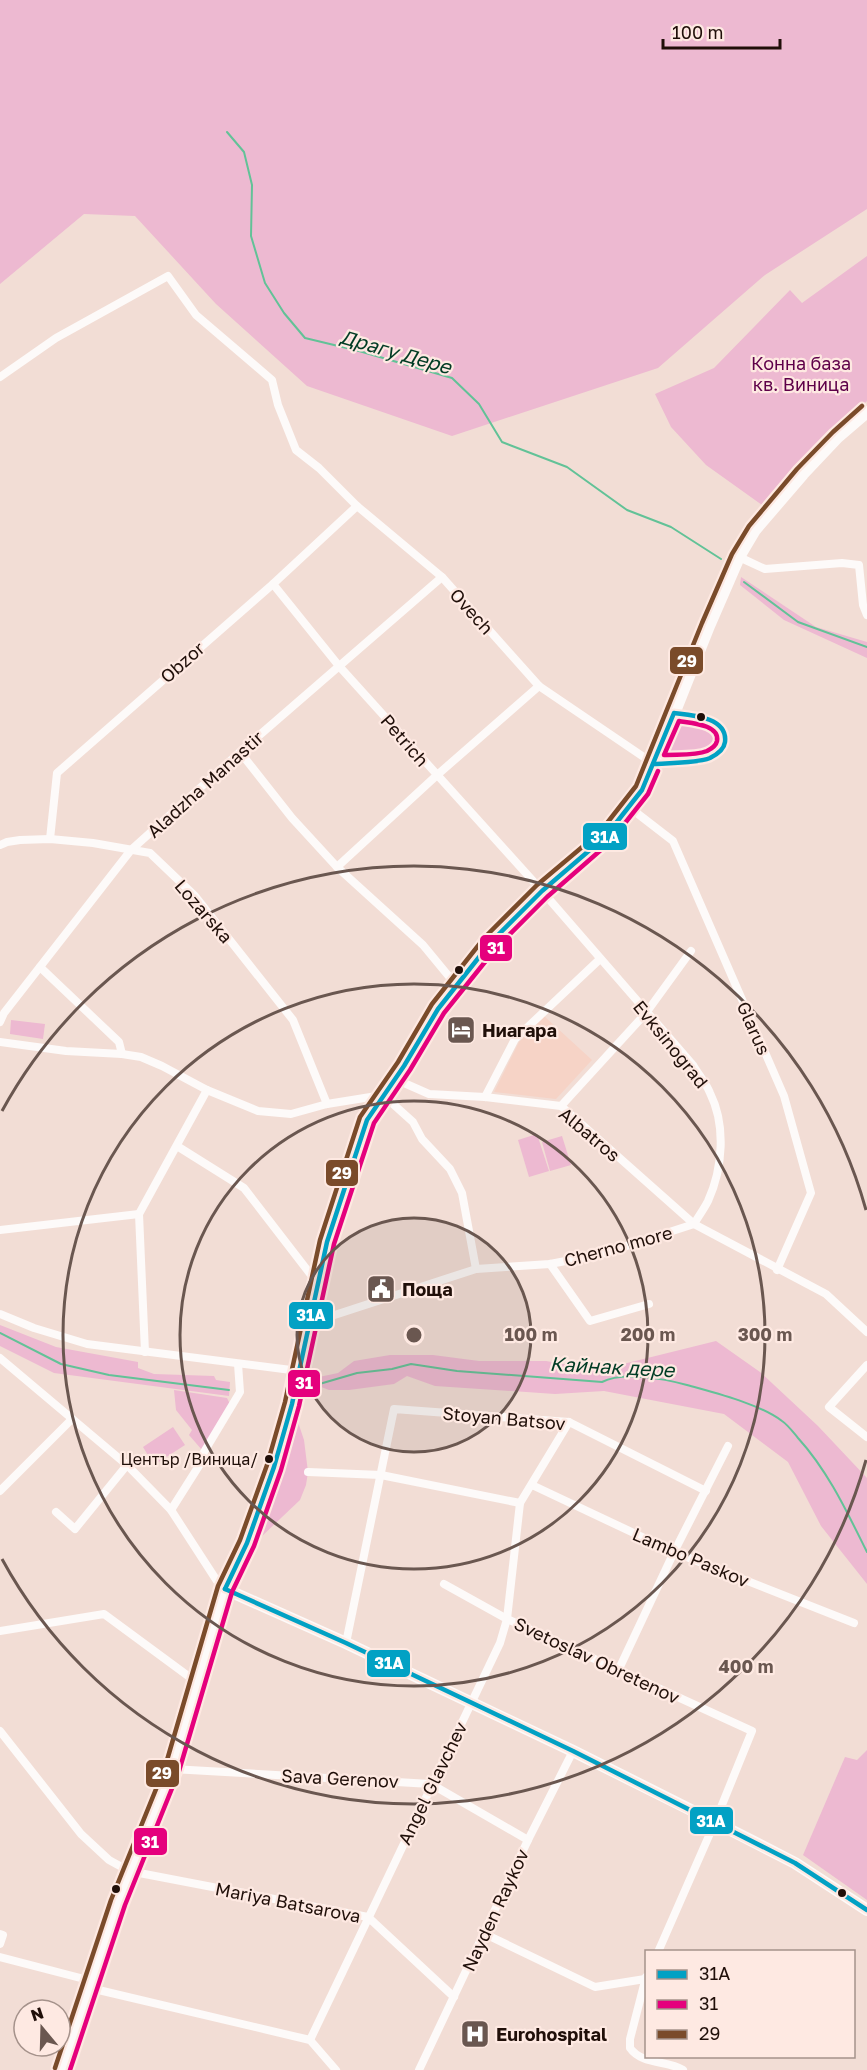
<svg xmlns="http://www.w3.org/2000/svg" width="867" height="2070" viewBox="0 0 867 2070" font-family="'Golos Text',sans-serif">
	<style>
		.built { fill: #f6d3c6 }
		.green { fill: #edb9d1 }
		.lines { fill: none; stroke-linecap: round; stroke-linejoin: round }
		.stream { stroke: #62c297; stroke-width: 2 }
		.street { stroke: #fdfaf9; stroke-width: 8 }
		.secondary { stroke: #fdfaf9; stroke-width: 12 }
		.bus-1-casing { stroke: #fee9e2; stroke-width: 9 }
		.bus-2-casing { stroke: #fee9e2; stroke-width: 9 }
		.bus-3-casing { stroke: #fee9e2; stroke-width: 9 }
		.bus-1 { stroke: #02a1c4; stroke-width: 4.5 }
		.bus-2 { stroke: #e5007d; stroke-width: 4.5 }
		.bus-3 { stroke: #7a4b2a; stroke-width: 4.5 }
		.ring { fill: none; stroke: #6a5750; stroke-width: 3 }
		.bus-dot { fill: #200f09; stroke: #fee9e2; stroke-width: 2 }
		.labels { text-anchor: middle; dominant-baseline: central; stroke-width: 4.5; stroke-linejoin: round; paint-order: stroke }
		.bus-label { font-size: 16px; fill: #200f09; stroke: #fee9e2; text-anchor: end }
		.park-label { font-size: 18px; fill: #5e0049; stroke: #fee9e2 }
		.street-label { font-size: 18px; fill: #200f09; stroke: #fee9e2 }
		.poi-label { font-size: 18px; font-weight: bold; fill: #200f09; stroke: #fee9e2; text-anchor: start }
		.water-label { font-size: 20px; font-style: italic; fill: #003b24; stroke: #fee9e2 }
		.centre { fill: #6a5750; stroke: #fee9e2; stroke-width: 3 }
		.ring-label { font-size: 18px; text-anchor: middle; font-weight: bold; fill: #6a5750; stroke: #fee9e2; stroke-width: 4.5; stroke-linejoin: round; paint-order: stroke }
		.line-badge { stroke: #fee9e2; stroke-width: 2 }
		.badge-label { font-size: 16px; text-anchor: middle; font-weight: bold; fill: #fff }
	</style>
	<rect width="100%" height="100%" fill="#f2ddd5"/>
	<path class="built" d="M544 1016 592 1060 556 1099 494 1092 519 1042Z"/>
	<g class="green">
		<path d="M0 0H867V209L765 275 658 368 452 436 307 386 216 304 135 216 84 214 0 284Z"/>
		<path d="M867 256V401L762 505 706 465 671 427 655 394 714 368 790 290 802 303Z"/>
		<path d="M741 577 816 627 867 642V658L784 620 740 585Z"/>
		<path d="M682 722 711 728C726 758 688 755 668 757Z"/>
		<path d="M11 1020 45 1024 43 1039 10 1034Z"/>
		<path d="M537 1134 549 1171 529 1177 518 1140Z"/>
		<path d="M562 1136 571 1165 550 1171 542 1142Z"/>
		<path d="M0 1325 56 1347 138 1362V1368L154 1374 214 1376 216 1380 230 1382 229 1396 54 1373 0 1346Z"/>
		<path d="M716 1341 760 1372 818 1426 867 1478V1584L821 1526 788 1462 724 1414 604 1391 555 1394 435 1386 407 1376 394 1384 349 1390H329L316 1385 319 1377 338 1373 354 1361 390 1355H433L479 1361H546L599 1370Z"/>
		<path d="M174 1390 227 1398 230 1404 202 1450 189 1435 192 1430 176 1410Z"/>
		<path d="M292 1404 304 1440 308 1472 306 1485 300 1500 241 1556Z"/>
		<path d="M173 1427 185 1445 154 1465 143 1447Z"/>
		<path d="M867 1750V1900L803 1855 845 1757 857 1760Z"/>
	</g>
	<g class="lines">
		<g class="stream">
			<path d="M227 132 244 152 252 185 251 236 265 283 284 313 305 338 359 351 452 378 479 404 502 442 567 467 627 510 671 527 721 559"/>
			<path d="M744 582 798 622 867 647"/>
			<path d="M0 1333 61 1364 109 1375 229 1390"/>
			<path d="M316 1385 357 1373 392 1369 411 1364 457 1371 602 1382C623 1371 665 1379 687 1385 715 1393 760 1404 782 1421 788 1425 793 1432 798 1438 828 1471 847 1512 867 1552"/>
		</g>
		<g class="street">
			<path d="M0 377 56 338 168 276 196 315 272 380 278 405 296 450 319 468 357 506 442 577 539 686 654 764"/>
			<path d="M739 557 765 569 842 563 859 565 863 605 867 615"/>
			<path d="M273 584 339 666 542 891 693 1065C698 1074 706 1083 710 1093 726 1125 723 1168 708 1201 704 1209 698 1217 694 1224"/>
			<path d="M240 752 292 818 337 867 423 945 456 985"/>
			<path d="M629 807 673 841 784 1096 811 1193 777 1270"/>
			<path d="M50 839 57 773 273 584 357 506"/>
			<path d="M0 845 7 842 20 840 50 839 93 843 150 853 195 896 293 1020 327 1104"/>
			<path d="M337 867 436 776 539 686"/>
			<path d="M40 967 119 1042 122 1054"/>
			<path d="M0 1022 4 1013 131 850 240 752 442 577"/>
			<path d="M0 1042 66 1051 122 1054 141 1057 162 1066 207 1090 258 1111 291 1114 327 1104 383 1095 413 1122 422 1139 450 1169 462 1193 476 1269"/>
			<path d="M395 1079 429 1094 485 1097 561 1106 694 1224 826 1294 867 1332"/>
			<path d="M485 1097 515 1039 600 959"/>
			<path d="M561 1106 646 1013 691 951"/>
			<path d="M177 1146 244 1188 318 1284"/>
			<path d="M0 1230 139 1214"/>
			<path d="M550 1264 590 1321 649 1304"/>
			<path d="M0 1314 34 1328 87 1344 299 1371"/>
			<path d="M310 1323 476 1269 550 1264 602 1254 694 1224"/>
			<path d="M145 1352 139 1214 207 1090"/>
			<path d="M0 1358 127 1465 171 1510 217 1581 225 1589"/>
			<path d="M867 1365 829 1407 867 1437"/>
			<path d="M308 1472 381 1475 520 1503"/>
			<path d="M532 1485 674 1552 854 1623"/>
			<path d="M0 1491 72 1419"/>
			<path d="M171 1510 202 1461 204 1452 240 1392 238 1364"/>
			<path d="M56 1512 75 1529 127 1465"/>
			<path d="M444 1584 507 1619 752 1731 715 1822 658 1952"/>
			<path d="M0 1631 104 1614 199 1684"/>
			<path d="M346 1643 394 1409 569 1422 706 1491"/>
			<path d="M618 1671 674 1552 728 1446"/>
			<path d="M0 1731 81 1834 109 1860 129 1871 368 1917 454 1997"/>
			<path d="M172 1769 431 1784 528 1840"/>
			<path d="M0 1934 3 1935 0 1944"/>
			<path d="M485 1934 595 1987 645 1979"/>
			<path d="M0 1957 92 1981"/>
			<path d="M646 1977 630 2039V2048C642 2065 667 2060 683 2070"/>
			<path d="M90 1988 310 2040 336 2070"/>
			<path d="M310 2040 500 1643 507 1619 520 1503 569 1422"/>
			<path d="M419 2070 528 1840 573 1751"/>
		</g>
		<g class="secondary">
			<path d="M225 1589 346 1643 573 1751 715 1822 795 1863 867 1910"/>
			<path d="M62 2070 118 1902 172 1769 225 1589 247 1543 274 1467 292 1404 327 1242 367 1120 404 1066 438 1009 491 942 542 891 605 837 629 807 642 790 654 764 709 626 739 557 755 530 803 474 838 437 867 412"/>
		</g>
		<g class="bus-1-casing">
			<g id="bus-1">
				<path d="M225 1589 247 1543 274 1467 292 1404 327 1242 367 1120 404 1066 438 1009 491 942 542 891 605 837 642 790 674 713C691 715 728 717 725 742 724 750 716 755 710 758 698 763 668 763 654 764"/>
				<path d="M225 1589 346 1643 573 1751 795 1863 867 1910"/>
			</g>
		</g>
		<g class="bus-2-casing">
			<g id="bus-2">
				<path d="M679 721C689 723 720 724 717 741 716 746 711 749 707 751 695 756 677 754 664 755Z"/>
				<path d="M70 2070 125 1905 179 1771 232 1592 254 1546 281 1470 299 1406 334 1244 374 1123 410 1070 444 1013 497 947 547 897 610 842 648 794 658 771"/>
			</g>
		</g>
		<g class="bus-3-casing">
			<path id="bus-3" d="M55 2068 111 1900 165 1767 218 1586 240 1540 267 1465 285 1402 320 1240 360 1117 398 1062 432 1004 485 937 537 885 600 832 636 786 702 623 732 554 749 526 797 469 833 432 862 406"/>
		</g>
		<use href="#bus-1" class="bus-1"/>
		<use href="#bus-2" class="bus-2"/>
		<use href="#bus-3" class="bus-3"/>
	</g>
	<circle cx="414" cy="1335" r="117" fill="#6a5750" fill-opacity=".12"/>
	<g class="ring">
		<circle cx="414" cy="1335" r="117"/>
		<circle cx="414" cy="1335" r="234"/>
		<circle cx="414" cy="1335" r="351"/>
		<path d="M866 1460A469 469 0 0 1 2 1559M2 1111A469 469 0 0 1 866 1210"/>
	</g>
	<defs>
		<g id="hotel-square" transform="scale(1.5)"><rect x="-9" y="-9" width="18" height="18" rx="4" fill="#6a5750" stroke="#fee9e2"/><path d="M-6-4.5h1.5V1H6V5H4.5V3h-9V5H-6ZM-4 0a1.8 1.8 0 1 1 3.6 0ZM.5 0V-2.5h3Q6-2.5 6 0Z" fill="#fff"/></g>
		<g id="civic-square" transform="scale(1.5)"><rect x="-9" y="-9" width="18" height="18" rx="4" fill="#6a5750" stroke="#fee9e2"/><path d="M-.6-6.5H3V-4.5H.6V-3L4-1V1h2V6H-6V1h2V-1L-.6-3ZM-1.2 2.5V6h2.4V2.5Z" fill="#fff"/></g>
		<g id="hospital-square" transform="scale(1.5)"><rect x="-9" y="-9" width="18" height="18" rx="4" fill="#6a5750" stroke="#fee9e2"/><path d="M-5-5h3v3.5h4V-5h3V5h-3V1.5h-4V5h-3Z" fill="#fff"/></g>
	</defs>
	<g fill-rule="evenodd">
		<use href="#hotel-square" x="461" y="1030"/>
		<use href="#civic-square" x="381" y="1289"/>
		<use href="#hospital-square" x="475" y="2034"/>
	</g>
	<g class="bus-dot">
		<circle cx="701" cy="717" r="5"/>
		<circle cx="459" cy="970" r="5"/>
		<circle cx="269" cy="1459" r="5"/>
		<circle cx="116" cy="1889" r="5"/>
		<circle cx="842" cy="1893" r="5"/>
	</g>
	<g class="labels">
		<g class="bus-label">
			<text x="258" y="1459">Център /Виница/</text>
		</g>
		<g class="park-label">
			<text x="801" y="363">Конна база<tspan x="801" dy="21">кв. Виница</tspan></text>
		</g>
		<g class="street-label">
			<text transform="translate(472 611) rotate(48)">Ovech</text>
			<text transform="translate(182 662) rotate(-41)">Obzor</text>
			<text transform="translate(405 740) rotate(49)">Petrich</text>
			<text transform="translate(205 784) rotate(-42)">Aladzha Manastir</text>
			<text transform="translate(204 911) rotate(49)">Lozarska</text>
			<text transform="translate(754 1028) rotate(66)">Glarus</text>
			<text transform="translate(671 1044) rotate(51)">Evksinograd</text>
			<text transform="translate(590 1134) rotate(40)">Albatros</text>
			<text transform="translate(618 1246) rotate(-15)">Cherno more</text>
			<text transform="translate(504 1418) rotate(5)">Stoyan Batsov</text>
			<text transform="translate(691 1557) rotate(23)">Lambo Paskov</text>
			<text transform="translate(597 1660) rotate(25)">Svetoslav Obretenov</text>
			<text transform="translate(340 1778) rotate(3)">Sava Gerenov</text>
			<text transform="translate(432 1783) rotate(-64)">Angel Glavchev</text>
			<text transform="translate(288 1902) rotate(11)">Mariya Batsarova</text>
			<text transform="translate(495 1910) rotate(-65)">Nayden Raykov</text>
		</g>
		<g class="poi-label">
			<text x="482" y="1030">Ниагара</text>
			<text x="402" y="1289">Поща</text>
			<text x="496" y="2034">Eurohospital</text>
		</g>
		<g class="water-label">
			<text transform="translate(396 351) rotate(16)">Драгу Дере</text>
			<text transform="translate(612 1366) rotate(3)">Кайнак дере</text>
		</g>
	</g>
	<circle cx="414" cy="1335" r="9" class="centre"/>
	<g class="ring-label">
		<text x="531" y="1341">100 m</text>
		<text x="648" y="1341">200 m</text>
		<text x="765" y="1341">300 m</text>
		<text x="746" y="1673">400 m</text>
	</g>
	<g class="line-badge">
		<rect x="669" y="646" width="35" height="29" rx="6" fill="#7a4b2a"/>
		<rect x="582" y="822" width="46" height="29" rx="6" fill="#02a1c4"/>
		<rect x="479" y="934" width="34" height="28" rx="6" fill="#e5007d"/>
		<rect x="325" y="1159" width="34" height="28" rx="6" fill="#7a4b2a"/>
		<rect x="288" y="1301" width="46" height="29" rx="6" fill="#02a1c4"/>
		<rect x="287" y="1369" width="34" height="29" rx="6" fill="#e5007d"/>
		<rect x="366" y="1649" width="45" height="29" rx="6" fill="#02a1c4"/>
		<rect x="145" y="1759" width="35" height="29" rx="6" fill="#7a4b2a"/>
		<rect x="689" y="1806" width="45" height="29" rx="6" fill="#02a1c4"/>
		<rect x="133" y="1827" width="35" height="29" rx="6" fill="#e5007d"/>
	</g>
	<g class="badge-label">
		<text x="687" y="667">29</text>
		<text x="605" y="843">31А</text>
		<text x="496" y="954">31</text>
		<text x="342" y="1179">29</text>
		<text x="311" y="1321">31А</text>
		<text x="304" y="1389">31</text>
		<text x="389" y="1669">31А</text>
		<text x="162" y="1779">29</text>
		<text x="711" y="1827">31А</text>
		<text x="150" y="1848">31</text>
	</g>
	<rect x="645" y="1950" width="210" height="108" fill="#fee9e2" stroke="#a5928b" stroke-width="1.5"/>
	<rect x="657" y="1970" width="30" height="9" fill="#02a1c4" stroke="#a5928b" stroke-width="1.5"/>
	<text x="699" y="1980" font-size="18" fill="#200f09">31А</text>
	<rect x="657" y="2000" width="30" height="9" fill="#e5007d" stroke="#a5928b" stroke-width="1.5"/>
	<text x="699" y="2010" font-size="18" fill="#200f09">31</text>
	<rect x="657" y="2030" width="30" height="9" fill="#7a4b2a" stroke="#a5928b" stroke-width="1.5"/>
	<text x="699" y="2040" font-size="18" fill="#200f09">29</text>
	<g transform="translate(42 2028) rotate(341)"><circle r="28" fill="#fee9e2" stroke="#a5928b" stroke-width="1.5"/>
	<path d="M0-4.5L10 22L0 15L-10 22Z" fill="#6a5750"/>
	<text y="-9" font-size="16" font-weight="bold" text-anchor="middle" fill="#200f09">N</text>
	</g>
	<path d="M663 39v9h117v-9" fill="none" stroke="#200f09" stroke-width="3"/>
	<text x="672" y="39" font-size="18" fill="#200f09" stroke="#fee9e2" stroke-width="4.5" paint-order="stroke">100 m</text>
</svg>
